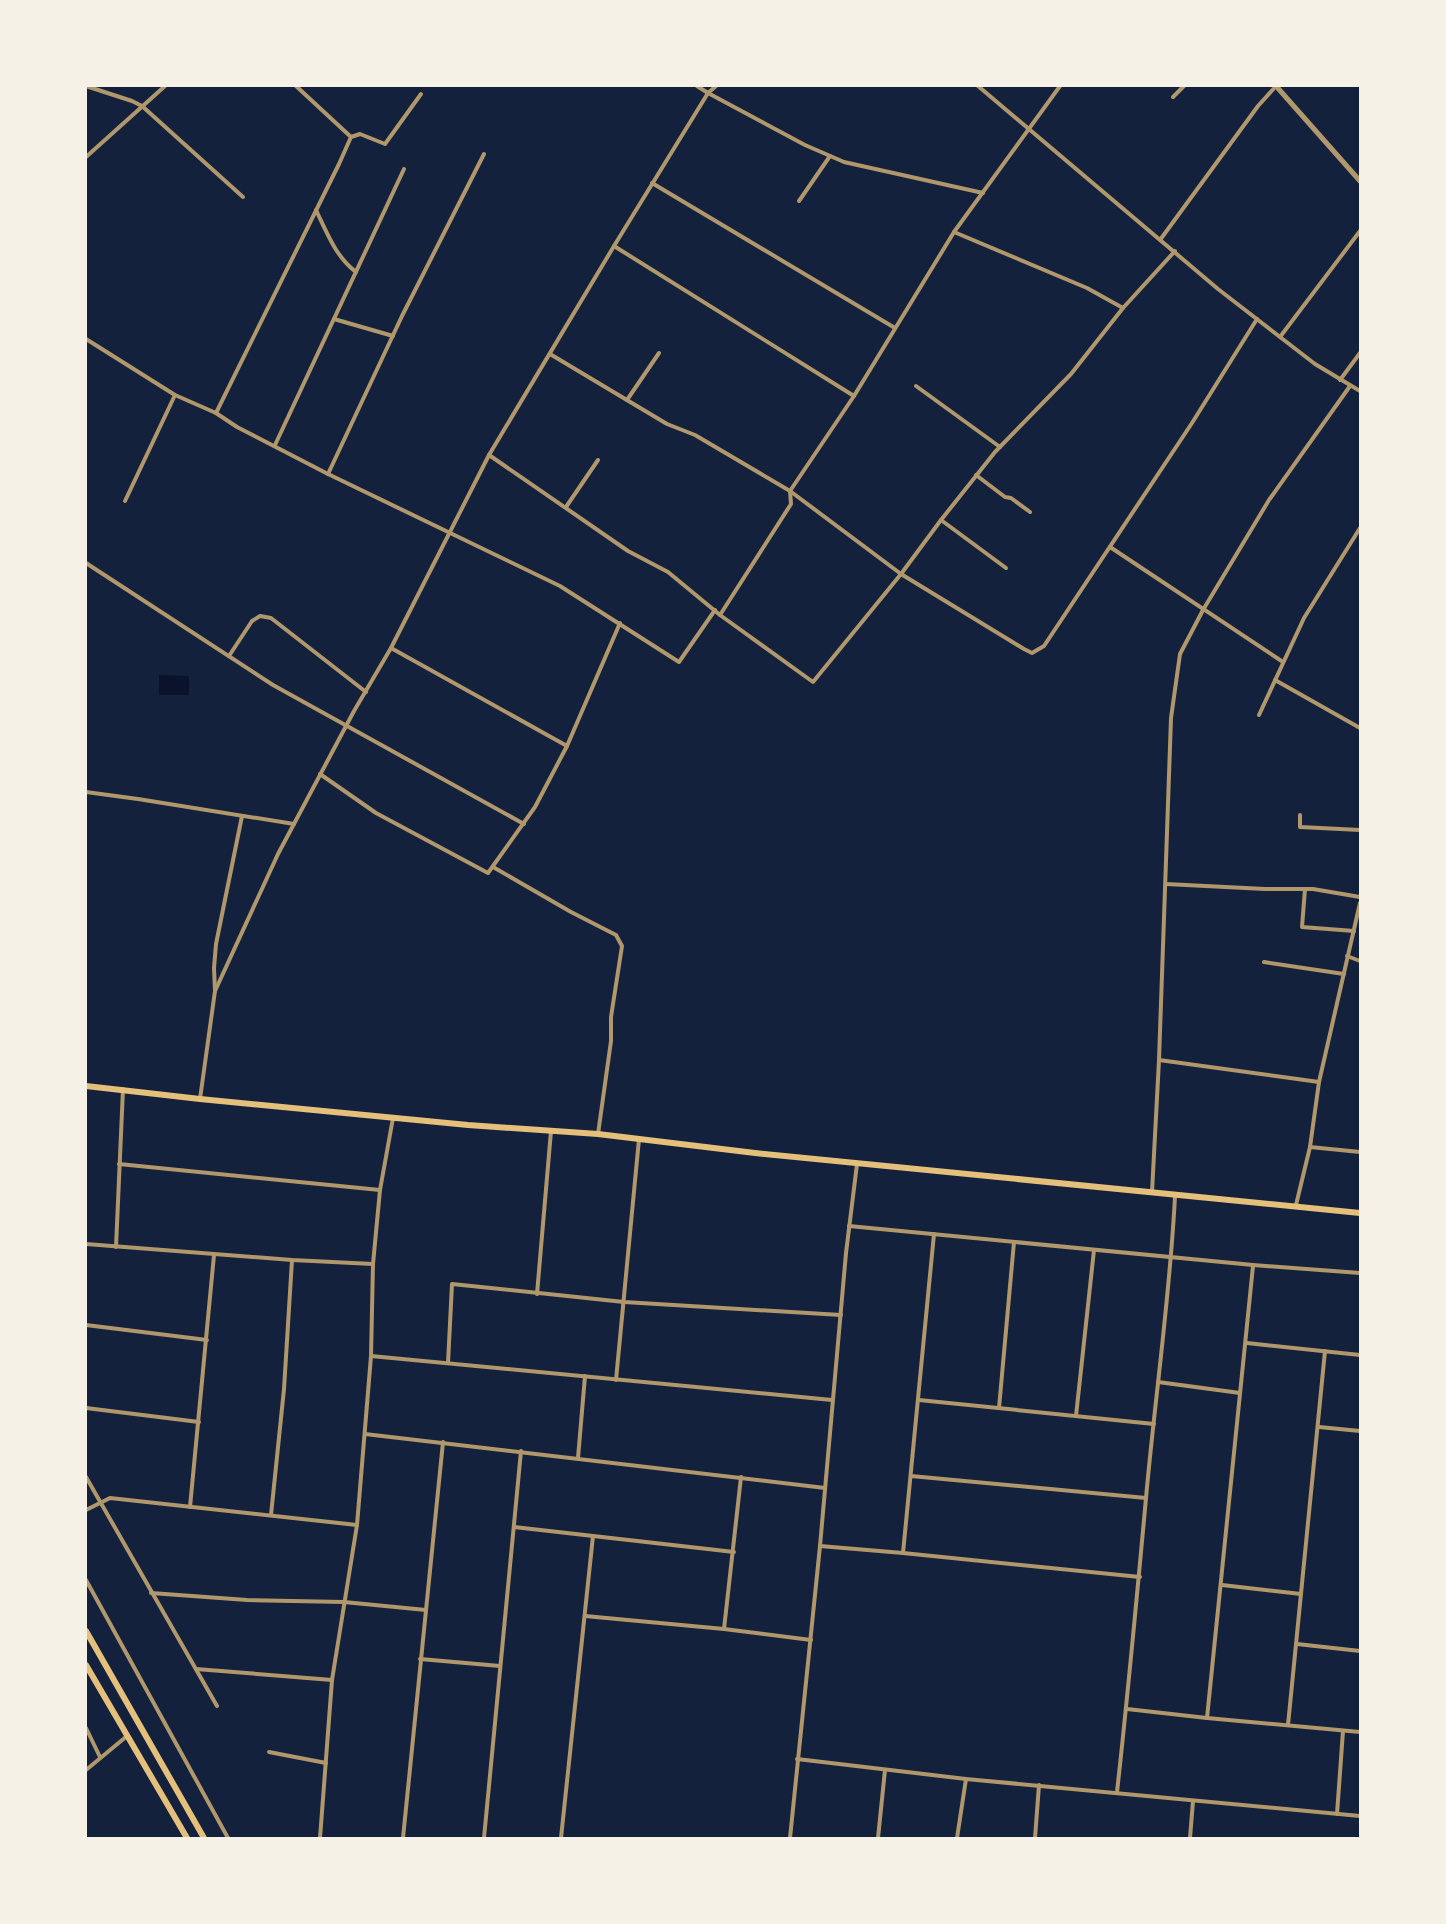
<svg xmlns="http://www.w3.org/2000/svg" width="1446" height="1924" viewBox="0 0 1446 1924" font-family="'Titillium Web',sans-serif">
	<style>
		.water { fill: #0b132b }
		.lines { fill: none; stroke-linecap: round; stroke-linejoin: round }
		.minor { stroke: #b1986c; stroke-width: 4 }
		.tertiary { stroke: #b1986c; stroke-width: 5 }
		.primary { stroke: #e5c07b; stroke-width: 6 }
	</style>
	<rect width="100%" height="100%" fill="#14213d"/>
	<path class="water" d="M159 675 189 676V695H159Z"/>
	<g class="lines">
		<g class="minor">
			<path d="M86 86 132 101 142 106 243 197"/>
			<path d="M697 86 708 93 805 145 844 162 983 193"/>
			<path d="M978 86 1218 289 1315 364 1360 391"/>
			<path d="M1173 97 1184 86"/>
			<path d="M351 137 360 134 385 144 421 94"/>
			<path d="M86 157 165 86"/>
			<path d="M652 183 895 328"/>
			<path d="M799 201 830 156"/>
			<path d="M316 210C327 233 336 257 356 272"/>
			<path d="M954 232 1087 288 1123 308"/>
			<path d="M1160 240 1258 106 1276 86"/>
			<path d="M614 246 854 396"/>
			<path d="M334 319 393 336"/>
			<path d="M1280 337 1360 231"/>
			<path d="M86 339 175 395 216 413 237 427 328 474 560 586 679 662 715 610"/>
			<path d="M550 354 667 424 695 435 790 491 901 574 941 520 995 452 1071 374 1123 308 1175 251"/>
			<path d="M1340 380 1360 353"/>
			<path d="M916 386 1000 447"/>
			<path d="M627 400 659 353"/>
			<path d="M216 413 339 164 351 137 296 86"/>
			<path d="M275 445 404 169"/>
			<path d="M489 455 628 551 668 572 720 615 791 504 790 491 854 396 954 232 1060 86"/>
			<path d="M328 474 402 316 484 154"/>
			<path d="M976 475 1005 497 1011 498 1030 512"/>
			<path d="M125 501 175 395"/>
			<path d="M566 507 598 460"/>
			<path d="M941 520 1006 568"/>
			<path d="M1110 547 1283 662"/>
			<path d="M86 563 273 685 524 824"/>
			<path d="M720 615 813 682 901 574 1024 649 1032 653 1044 646 1192 423 1257 319"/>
			<path d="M391 648 567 746"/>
			<path d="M229 656 252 621 260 616 271 618 366 692"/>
			<path d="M1275 680 1360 728"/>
			<path d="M1259 715 1304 618 1360 528"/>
			<path d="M320 774 376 813 488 873 535 807 567 746 620 623"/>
			<path d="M86 792 138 799 294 824"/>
			<path d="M1300 815V827L1360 830"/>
			<path d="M493 867 571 912 616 935 622 946 611 1017V1041L598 1134"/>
			<path d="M1166 884 1265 889H1313L1360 897"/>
			<path d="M1305 889 1302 927 1354 931"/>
			<path d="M1347 956 1360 961"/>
			<path d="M1264 962 1344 974"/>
			<path d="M215 991 278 854 354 711 391 648 489 455 614 246 708 93 716 86"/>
			<path d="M1159 1060 1319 1082"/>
			<path d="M200 1099 215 991 214 968 216 944 242 816"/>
			<path d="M1310 1147 1360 1152"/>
			<path d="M119 1164 380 1190"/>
			<path d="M1152 1192 1159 1060 1171 718 1180 654 1203 610 1269 500 1350 386"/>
			<path d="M1296 1205 1310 1147 1319 1082 1360 903"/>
			<path d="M849 1226 1253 1265 1360 1273"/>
			<path d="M86 1244 292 1260 373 1264"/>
			<path d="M116 1247 123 1089"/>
			<path d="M537 1294 551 1131"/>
			<path d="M86 1325 207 1340"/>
			<path d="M1247 1343 1360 1355"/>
			<path d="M371 1356 832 1400"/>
			<path d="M448 1363 452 1284 624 1302 841 1315"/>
			<path d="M616 1380 639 1139"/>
			<path d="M1158 1382 1240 1393"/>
			<path d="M919 1400 1154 1424"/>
			<path d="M86 1408 199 1422"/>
			<path d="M999 1408 1014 1242"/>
			<path d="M1076 1416 1094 1250"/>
			<path d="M1319 1427 1360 1431"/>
			<path d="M365 1434 825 1488"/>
			<path d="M578 1458 585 1376"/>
			<path d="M911 1476 1146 1498"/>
			<path d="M86 1477 217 1706"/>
			<path d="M190 1507 214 1255"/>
			<path d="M86 1510 110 1498 357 1525"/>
			<path d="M271 1515 284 1389 292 1260"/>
			<path d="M514 1527 734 1552"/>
			<path d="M820 1546 903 1553 1140 1577"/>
			<path d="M903 1553 934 1234"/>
			<path d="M86 1580 228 1838"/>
			<path d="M1222 1585 1301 1594"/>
			<path d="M151 1593 247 1600 344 1602 426 1610"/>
			<path d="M585 1616 724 1629 811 1640"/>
			<path d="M724 1629 741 1477"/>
			<path d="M1297 1644 1360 1651"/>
			<path d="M420 1659 500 1666"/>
			<path d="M196 1669 332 1680"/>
			<path d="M1127 1709 1207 1718 1360 1732"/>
			<path d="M1207 1718 1253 1266"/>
			<path d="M1288 1725 1325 1351"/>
			<path d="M86 1728 100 1757"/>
			<path d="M269 1752 326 1763"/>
			<path d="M797 1759 966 1779 1360 1816"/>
			<path d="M86 1770 127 1736"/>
			<path d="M1117 1792C1128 1694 1137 1596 1146 1498 1155 1397 1170 1297 1175 1196"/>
			<path d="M1337 1814 1343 1731"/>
			<path d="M320 1838 332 1680 357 1525 371 1356 373 1264 380 1190 393 1118"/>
			<path d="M403 1838 443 1442"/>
			<path d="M484 1838 521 1451"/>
			<path d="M561 1838 593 1536"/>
			<path d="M790 1838 820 1546 846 1253 857 1164"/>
			<path d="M878 1838 885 1770"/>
			<path d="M957 1838 966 1779"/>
			<path d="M1035 1838 1039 1785"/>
			<path d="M1190 1838 1193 1801"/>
		</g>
		<path class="tertiary" d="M1276 86 1360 181"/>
		<g class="primary">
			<path d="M86 1086 200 1099 468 1125 598 1134 755 1153 1360 1213"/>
			<path d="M86 1631 204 1838"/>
			<path d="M86 1665 187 1838"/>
		</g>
	</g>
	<rect width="1446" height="1924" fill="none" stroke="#f6f1e7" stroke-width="174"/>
</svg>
